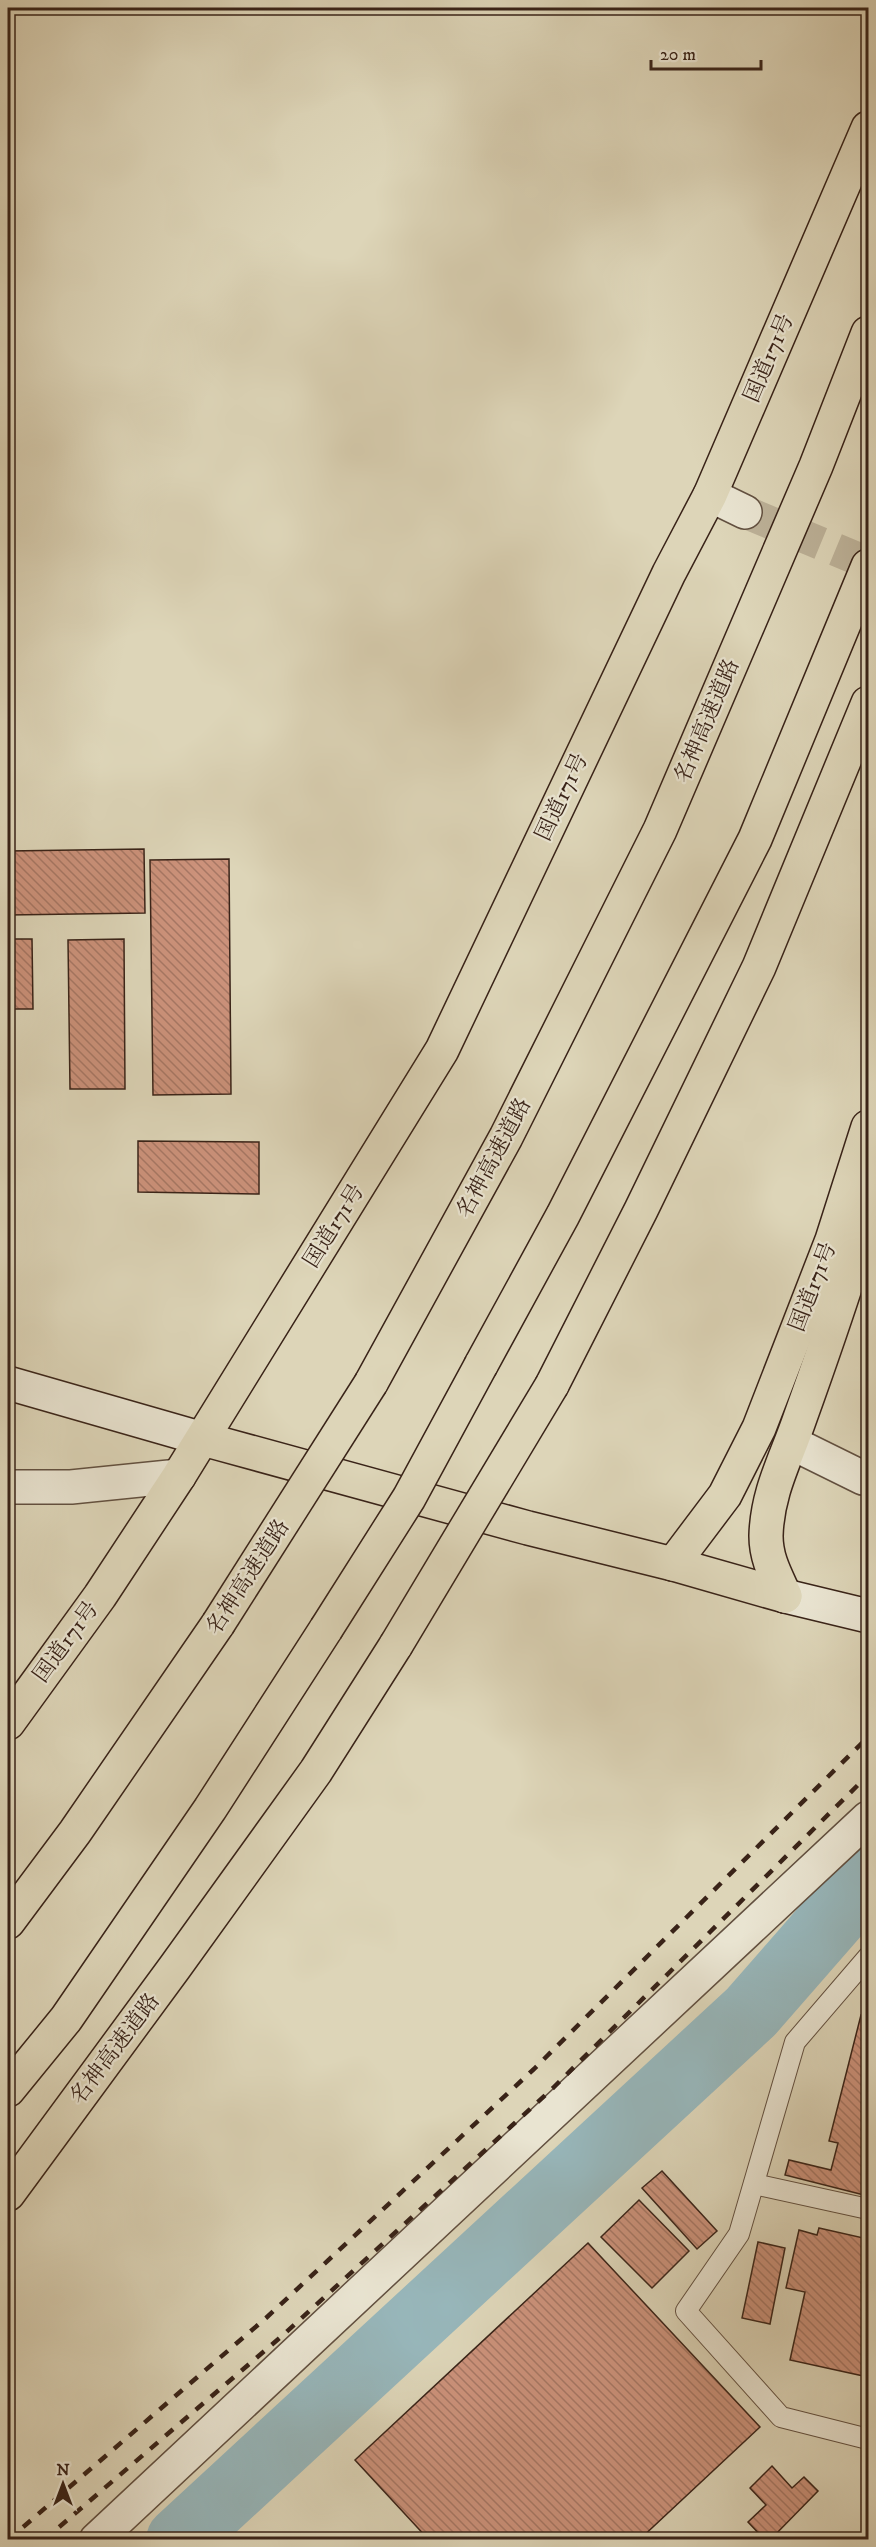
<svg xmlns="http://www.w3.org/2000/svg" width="876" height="2547" viewBox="0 0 876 2547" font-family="'IM FELL DW Pica','Noto Serif JP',serif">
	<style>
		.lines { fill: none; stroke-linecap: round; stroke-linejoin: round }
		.river { stroke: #97b6ba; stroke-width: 66 }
		.building { fill: url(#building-back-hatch); stroke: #392318; stroke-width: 1.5 }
		.minor-tunnel { stroke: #bcb198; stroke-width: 33; stroke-dasharray: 33 16; stroke-linecap: butt }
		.service-casing { stroke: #625040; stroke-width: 22 }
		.minor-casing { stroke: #625040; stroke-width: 36 }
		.secondary-casing { stroke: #392318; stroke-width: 36 }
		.trunk-casing { stroke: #392318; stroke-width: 36 }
		.motorway-casing { stroke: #392318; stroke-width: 36 }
		.service { stroke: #e9e4d1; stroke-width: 20 }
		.minor { stroke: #e9e4d1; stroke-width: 33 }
		.secondary { stroke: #e9e4d1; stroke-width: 33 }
		.trunk { stroke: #ddd5b8; stroke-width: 33 }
		.motorway { stroke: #ddd5b8; stroke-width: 33 }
		.rail { stroke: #392318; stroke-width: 4.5; stroke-dasharray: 10 10; stroke-linecap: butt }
		.motorway-bridge-casing { stroke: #392318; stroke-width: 36; stroke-linecap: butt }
		.motorway-bridge { stroke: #ddd5b8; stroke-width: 33 }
		.labels { text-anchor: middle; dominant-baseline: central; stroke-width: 4.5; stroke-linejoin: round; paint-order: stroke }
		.street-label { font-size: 22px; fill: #392318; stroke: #e9e4d1 }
	</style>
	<defs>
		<pattern id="building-back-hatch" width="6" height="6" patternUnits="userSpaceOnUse" patternTransform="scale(1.5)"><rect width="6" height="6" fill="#cc927b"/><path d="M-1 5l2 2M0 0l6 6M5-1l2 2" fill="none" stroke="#a77764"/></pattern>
	</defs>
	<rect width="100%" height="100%" fill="#ddd5b8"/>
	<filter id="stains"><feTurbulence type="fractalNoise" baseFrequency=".00333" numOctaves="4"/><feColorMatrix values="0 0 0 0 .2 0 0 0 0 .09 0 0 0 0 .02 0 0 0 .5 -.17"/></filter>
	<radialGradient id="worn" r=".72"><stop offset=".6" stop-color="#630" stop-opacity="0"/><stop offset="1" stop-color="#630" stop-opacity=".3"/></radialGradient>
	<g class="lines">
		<path class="river" d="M179 2540 751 2012 861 1886 868 1864"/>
	</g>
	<g class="building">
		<path d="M144 849 145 913 8 915V851Z"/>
		<path d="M229 859 231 1094 153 1095 150 860Z"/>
		<path d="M8 939H32L33 1009H8Z"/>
		<path d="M124 939 125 1089H70L68 940Z"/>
		<path d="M138 1141 259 1142V1194L138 1192Z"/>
		<path d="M861 2015 868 2017V2196L785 2175 789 2160 831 2170 838 2143 829 2141Z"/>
		<path d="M662 2171 717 2231 697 2249 642 2188Z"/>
		<path d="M639 2200 689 2251 652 2288 601 2237Z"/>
		<path d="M819 2228 868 2239V2377L790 2360 805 2292 786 2288 799 2230 817 2235Z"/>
		<path d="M758 2242 785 2248 770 2324 742 2318Z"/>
		<path d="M588 2243 760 2427 639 2540H429L355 2460Z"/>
		<path d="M772 2466 792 2488 804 2477 818 2491 770 2540H765L748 2522 766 2505 750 2488Z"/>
	</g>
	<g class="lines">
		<path class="minor-tunnel" d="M745 512 868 563"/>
		<g class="service-casing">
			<g id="service">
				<path d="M868 1957 795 2042 739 2234 686 2311 781 2417 868 2439"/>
				<path d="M754 2184 868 2209"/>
			</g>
		</g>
		<g class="minor-casing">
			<g id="minor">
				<path d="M710 495 745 512"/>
				<path d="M792 1443 863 1478H868"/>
				<path d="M8 1487H71L179 1476"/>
				<path d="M96 2540 868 1818"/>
			</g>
		</g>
		<g class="secondary-casing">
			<g id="secondary">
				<path d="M8 1383 203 1439"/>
				<path d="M785 1596 868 1616"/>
			</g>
		</g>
		<g class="trunk-casing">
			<g id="trunk">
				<path d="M203 1439 528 1528 673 1564 785 1596"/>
				<path d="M673 1564 725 1495 759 1428 832 1240 868 1127"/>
				<path d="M785 1596C776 1576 766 1559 766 1536 767 1492 786 1459 800 1418 824 1351 848 1283 868 1214"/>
				<path d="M8 1723 100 1596 179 1476 442 1050 669 573 710 495 868 128"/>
			</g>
		</g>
		<g class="motorway-casing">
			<g id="motorway">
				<path d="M481 1365 563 1215 755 839 868 566"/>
				<path d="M371 1383 506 1137 660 830 816 466 868 333"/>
				<path d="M552 1385 641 1210 759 967 868 703"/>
				<path d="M8 1922 75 1832 218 1624"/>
				<path d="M8 2090 66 2019 210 1809 326 1629"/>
				<path d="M8 2194 175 1967 316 1771 396 1645"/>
			</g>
		</g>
		<use href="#service" class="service"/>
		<use href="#minor" class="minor"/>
		<use href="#secondary" class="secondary"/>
		<use href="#trunk" class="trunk"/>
		<use href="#motorway" class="motorway"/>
		<g class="rail">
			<path d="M8 2540 266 2318 534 2069 868 1737"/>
			<path d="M44 2540 283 2335 553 2088 868 1775"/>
		</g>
		<g class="motorway-bridge-casing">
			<g id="motorway-bridge">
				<path d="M218 1624 371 1383"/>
				<path d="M326 1629 409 1498 481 1365"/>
				<path d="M396 1645 552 1385"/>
			</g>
		</g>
		<use href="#motorway-bridge" class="motorway-bridge"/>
	</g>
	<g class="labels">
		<g class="street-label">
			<text transform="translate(769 358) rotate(-67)">国道171号</text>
			<text transform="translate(707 721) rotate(-67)">名神高速道路</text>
			<text transform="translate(562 797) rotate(-65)">国道171号</text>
			<text transform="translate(494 1158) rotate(-62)">名神高速道路</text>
			<text transform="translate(334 1226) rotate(-58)">国道171号</text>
			<text transform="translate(813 1287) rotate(-69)">国道171号</text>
			<text transform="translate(248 1577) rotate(-57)">名神高速道路</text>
			<text transform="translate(66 1642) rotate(-54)">国道171号</text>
			<text transform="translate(115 2049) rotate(-53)">名神高速道路</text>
		</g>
	</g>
	<rect width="876" height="2547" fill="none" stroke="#ddd5b8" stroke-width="30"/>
	<rect x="9" y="9" width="858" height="2529" fill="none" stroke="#392318" stroke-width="3"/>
	<rect x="15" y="15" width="846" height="2517" fill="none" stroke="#392318" stroke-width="1.5"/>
	<g transform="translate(63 2484)" stroke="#e9e4d1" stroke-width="4.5" paint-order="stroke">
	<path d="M0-4.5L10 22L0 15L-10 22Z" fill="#392318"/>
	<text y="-9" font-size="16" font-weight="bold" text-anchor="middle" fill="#392318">N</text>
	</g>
	<path d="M651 60v9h110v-9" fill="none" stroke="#392318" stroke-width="3"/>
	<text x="660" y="60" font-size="18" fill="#392318" stroke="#e9e4d1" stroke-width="4.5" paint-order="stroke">20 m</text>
	<rect width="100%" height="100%" filter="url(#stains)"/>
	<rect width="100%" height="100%" fill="url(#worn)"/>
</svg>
